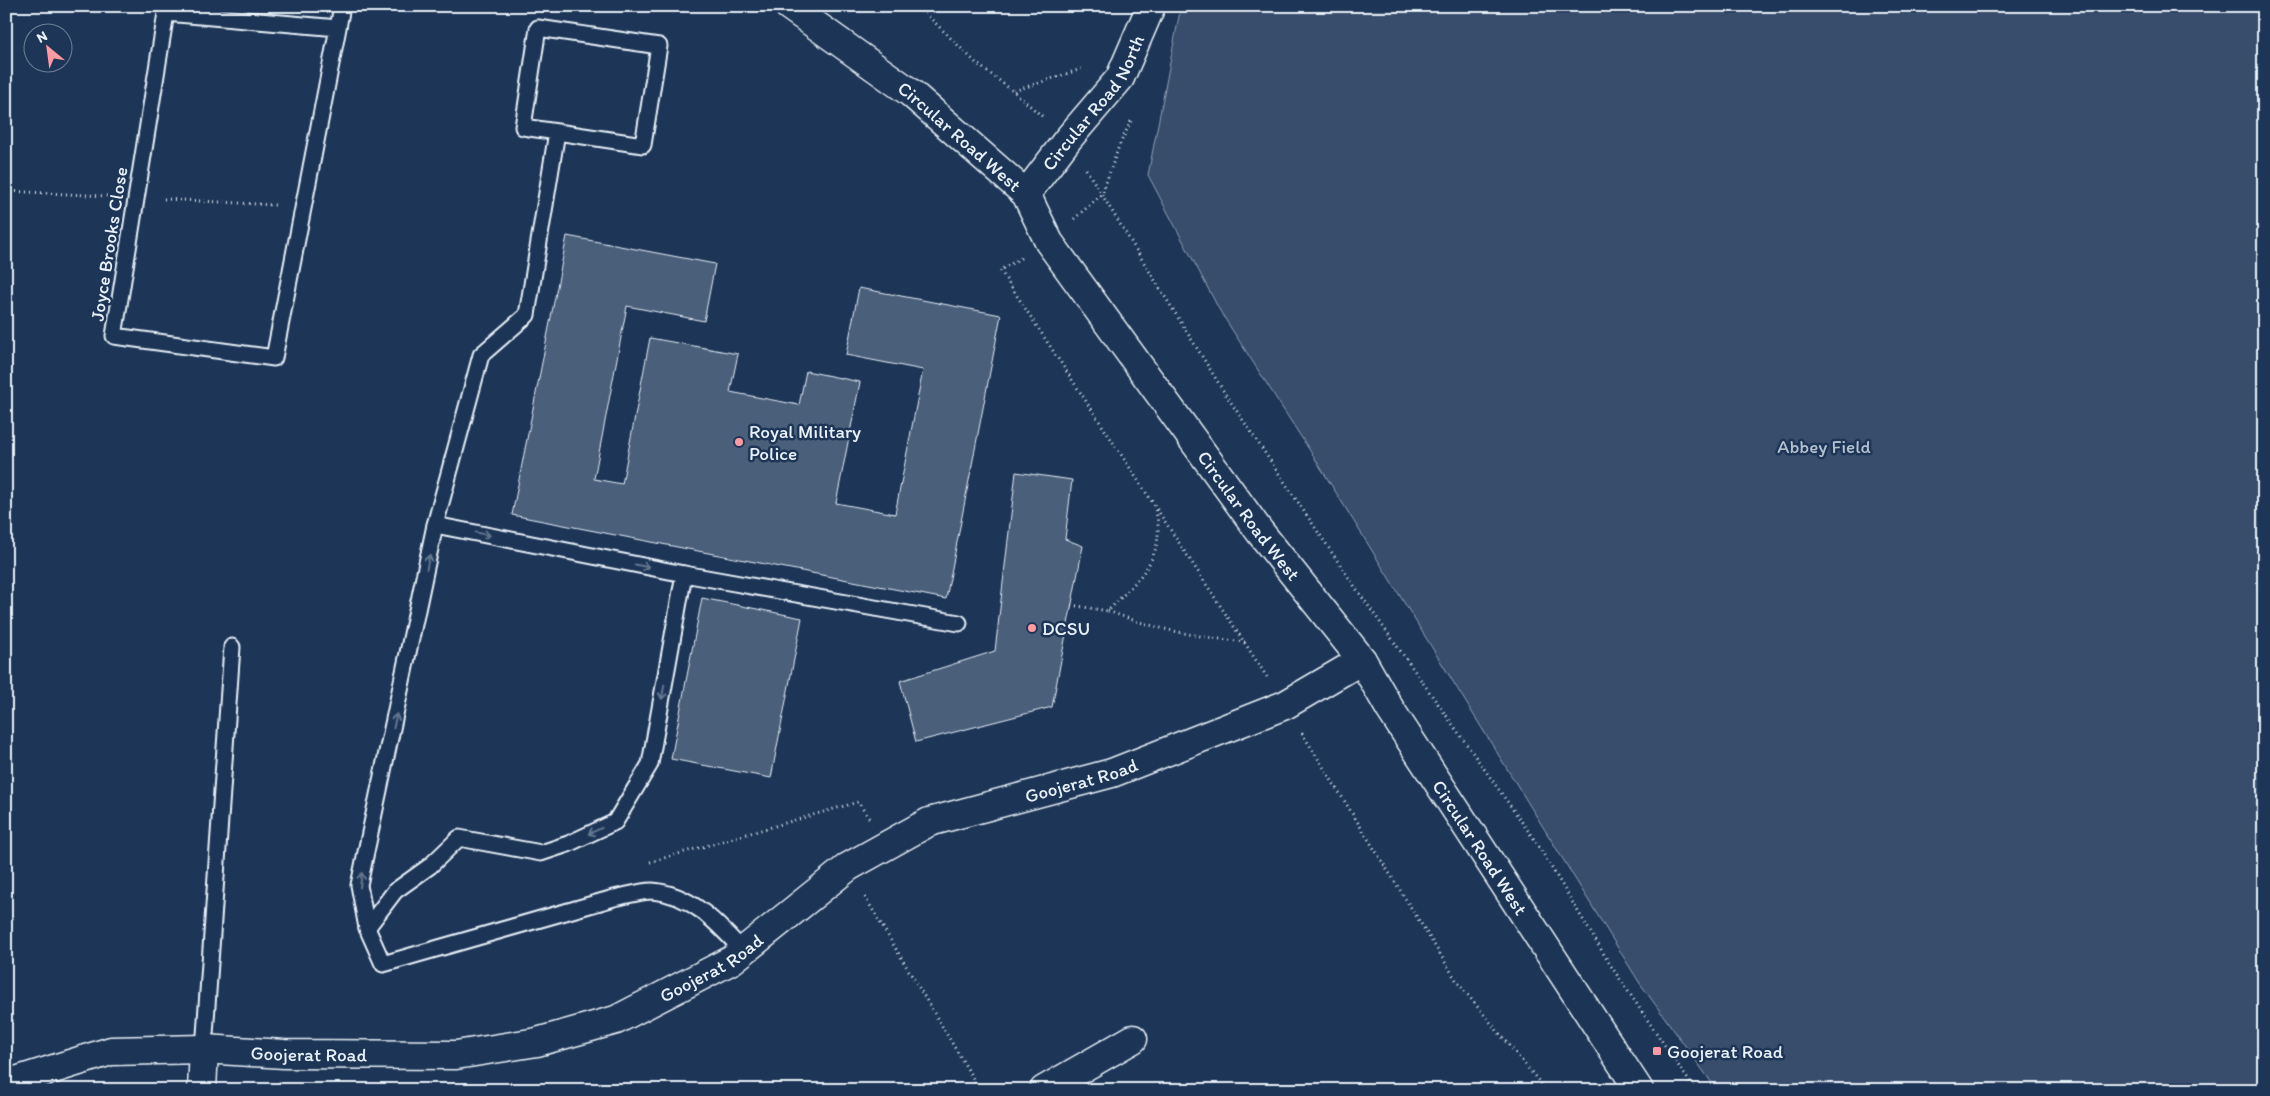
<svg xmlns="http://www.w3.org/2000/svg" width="2270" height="1096" viewBox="0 0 2270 1096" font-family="Itim,sans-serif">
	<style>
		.green { fill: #374d6c; stroke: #909fb2 }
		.building { fill: #495e7a; stroke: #e8f1f8 }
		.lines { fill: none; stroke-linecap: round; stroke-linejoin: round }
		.lane-casing { stroke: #e8f1f8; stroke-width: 19 }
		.street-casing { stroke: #e8f1f8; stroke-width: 31 }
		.path { stroke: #e8f1f8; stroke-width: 3; stroke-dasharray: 1 4; stroke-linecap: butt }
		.lane { stroke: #1d3557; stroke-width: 15 }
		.street { stroke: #1d3557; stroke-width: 28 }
		.oneway { stroke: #64778f }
		.poi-dot { fill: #ff9aa2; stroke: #1d3557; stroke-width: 2 }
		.labels { text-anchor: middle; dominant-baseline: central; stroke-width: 5; stroke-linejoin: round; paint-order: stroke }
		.street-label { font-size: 19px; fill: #e8f1f8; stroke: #1d3557 }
		.poi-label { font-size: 19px; fill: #e8f1f8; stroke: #1d3557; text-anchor: start }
		.park-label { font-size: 19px; fill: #b3c0ce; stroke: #1d3557 }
	</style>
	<rect width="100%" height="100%" fill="#1d3557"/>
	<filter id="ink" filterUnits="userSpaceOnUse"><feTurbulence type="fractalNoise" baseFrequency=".02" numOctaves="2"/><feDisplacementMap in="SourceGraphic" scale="10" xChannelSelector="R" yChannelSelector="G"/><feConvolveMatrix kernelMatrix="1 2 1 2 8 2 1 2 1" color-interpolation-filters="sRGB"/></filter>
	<g filter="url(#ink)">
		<path class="green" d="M1181 6H2264V1090H1717L1639 982 1314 457 1220 311 1148 175Z"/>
		<g class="building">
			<path d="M567 236 715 264 704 321 627 306 594 479 622 484 650 338 738 354 730 392 799 405 806 371 860 382 836 503 895 514 923 370 846 355 859 288 1001 315 946 599 512 515Z"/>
			<path d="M1016 472 1072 480 1065 539 1083 546 1052 707 916 742 900 681 995 651Z"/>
			<path d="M702 598 802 618 771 778 671 759Z"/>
		</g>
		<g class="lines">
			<g class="lane-casing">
				<g id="lane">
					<path d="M338 28 166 13 114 336 274 358 338 28 342 6"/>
					<path d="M557 132 643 145 659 46 538 28 523 127 557 132 527 315 481 355 435 525 359 885 367 928 383 964 614 898C626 896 640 891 652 891 692 894 718 924 743 951"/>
					<path d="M684 574 959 623"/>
					<path d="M367 928 395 891 430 866 459 838 541 853 568 844 615 822 650 764 684 574 435 525"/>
					<path d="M204 1049 232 647"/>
				</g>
			</g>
			<g class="street-casing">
				<g id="street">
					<path id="s1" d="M789 6 911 93 1026 194 1049 242 1260 532 1362 660 1390 709 1639 1090"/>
					<path id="s2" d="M1026 194 1068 139 1120 78 1151 6"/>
					<path id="s3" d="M6 1084 111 1051 204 1049 284 1054 456 1055 537 1042 616 1020 732 960 848 867 929 822 1112 773 1285 705 1362 660"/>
					<path d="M202 1090 204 1049"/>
					<path d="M1044 1090 1133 1039"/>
				</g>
			</g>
			<g class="path">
				<path d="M918 6 976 63 1013 91 1043 117"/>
				<path d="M1014 91 1081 69"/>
				<path d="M1086 169 1226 395 1355 587 1536 842 1611 966 1695 1090"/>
				<path d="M6 191 108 196"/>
				<path d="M164 199 275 205"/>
				<path d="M1074 219 1102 194 1119 146 1132 119"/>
				<path d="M1021 258 1000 270 1267 677"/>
				<path d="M1071 605 1108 611C1139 578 1168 557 1155 508"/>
				<path d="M1108 611C1158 630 1192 636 1245 642"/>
				<path d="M1302 733 1458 983 1546 1090"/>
				<path d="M650 862 858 802 869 818"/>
				<path d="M865 897 980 1090"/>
			</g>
			<use href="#lane" class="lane"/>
			<use href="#street" class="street"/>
		</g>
		<defs><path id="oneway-shaft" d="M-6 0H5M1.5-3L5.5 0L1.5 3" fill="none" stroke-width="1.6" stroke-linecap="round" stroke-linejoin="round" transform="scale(1.25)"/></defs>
		<g class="oneway">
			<use href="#oneway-shaft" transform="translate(483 534) rotate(11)"/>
			<use href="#oneway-shaft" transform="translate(428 562) rotate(-79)"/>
			<use href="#oneway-shaft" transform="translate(642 566) rotate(11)"/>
			<use href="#oneway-shaft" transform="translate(663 692) rotate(100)"/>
			<use href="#oneway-shaft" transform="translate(395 721) rotate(-78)"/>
			<use href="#oneway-shaft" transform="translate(595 831) rotate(155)"/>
			<use href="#oneway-shaft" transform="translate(361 880) rotate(-82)"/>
		</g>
	</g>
	<g class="poi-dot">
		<circle cx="739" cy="442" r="5"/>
		<circle cx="1032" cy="628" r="5"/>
		<rect x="1652" y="1046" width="10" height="10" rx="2.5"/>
	</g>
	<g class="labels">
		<g class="street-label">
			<text stroke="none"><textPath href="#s2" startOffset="114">Circular Road North</textPath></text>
			<text stroke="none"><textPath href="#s1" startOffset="215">Circular Road West</textPath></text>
			<text transform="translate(109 244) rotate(-81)">Joyce Brooks Close</text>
			<text stroke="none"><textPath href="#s1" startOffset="695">Circular Road West</textPath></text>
			<text stroke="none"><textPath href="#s3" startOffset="1149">Goojerat Road</textPath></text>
			<text stroke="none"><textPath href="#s1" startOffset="1100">Circular Road West</textPath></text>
			<text stroke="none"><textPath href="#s3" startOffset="728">Goojerat Road</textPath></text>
			<text stroke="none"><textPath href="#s3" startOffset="308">Goojerat Road</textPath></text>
		</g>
		<g class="poi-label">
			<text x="749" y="431">Royal Military<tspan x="749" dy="22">Police</tspan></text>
			<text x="1042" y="628">DCSU</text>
			<text x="1667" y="1051">Goojerat Road</text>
		</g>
		<g class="park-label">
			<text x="1824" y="446">Abbey Field</text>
		</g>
	</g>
	<rect width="2270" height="1096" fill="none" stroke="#1d3557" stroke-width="25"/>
	<rect x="12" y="12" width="2245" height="1071" fill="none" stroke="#e8f1f8" stroke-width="2" filter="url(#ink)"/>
	<g transform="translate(48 48) rotate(331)"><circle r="24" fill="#1d3557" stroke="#6e8097"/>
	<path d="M0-4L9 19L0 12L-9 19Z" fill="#ff9aa2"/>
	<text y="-8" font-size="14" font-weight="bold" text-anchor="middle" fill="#e8f1f8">N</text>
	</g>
</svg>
